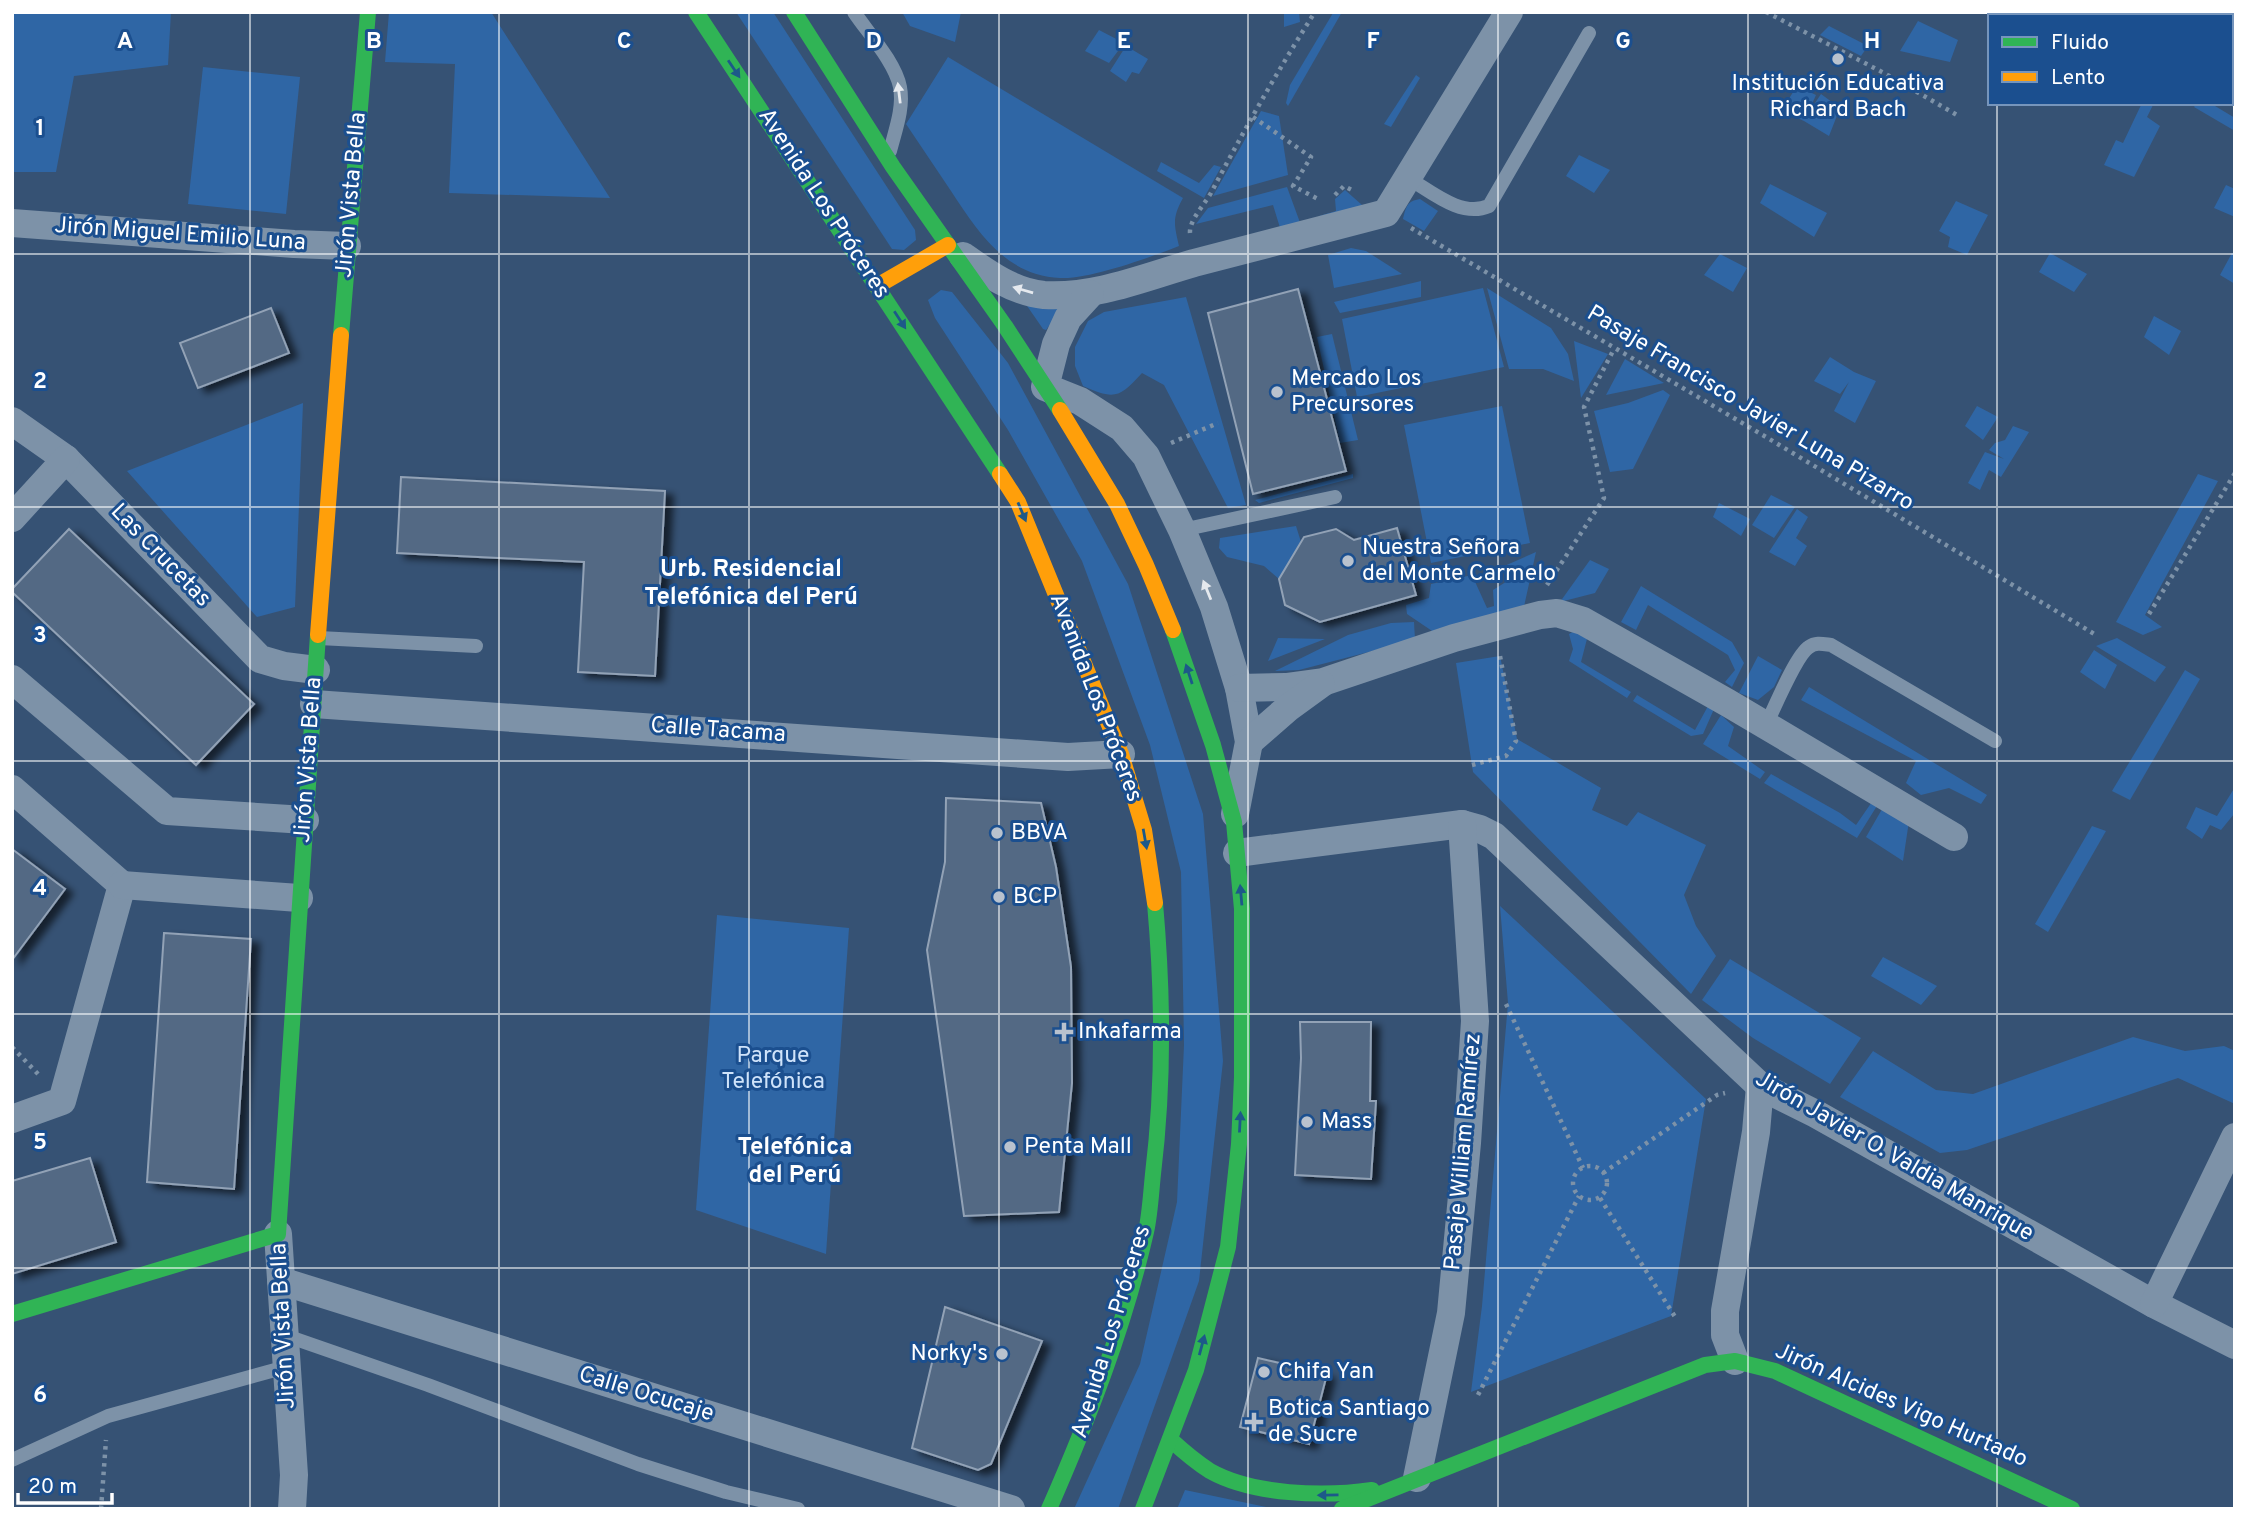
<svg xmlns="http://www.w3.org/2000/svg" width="2247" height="1521" viewBox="0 0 2247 1521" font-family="Overpass,sans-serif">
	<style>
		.green { fill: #2f66a5 }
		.building { fill: #526984; stroke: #92a2b6; stroke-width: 2; filter: url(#shadow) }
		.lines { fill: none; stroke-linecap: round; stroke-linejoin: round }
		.path { stroke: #7d92a8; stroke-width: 4.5; stroke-dasharray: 3.5 5; stroke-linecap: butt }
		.lane { stroke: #7d92a8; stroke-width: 14 }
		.street { stroke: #7d92a8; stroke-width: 28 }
		.fast { stroke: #30b455; stroke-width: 16 }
		.slow { stroke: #ff9f0a; stroke-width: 16 }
		.oneway { fill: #1d5989 }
		.oneway2 { fill: #e5e9ee }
		.grid { fill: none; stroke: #fff; stroke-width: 2; stroke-opacity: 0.55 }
		.poi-dot { fill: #b9c2ce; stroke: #1b4f8f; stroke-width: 2.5 }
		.labels { text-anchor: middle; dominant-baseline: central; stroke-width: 6; stroke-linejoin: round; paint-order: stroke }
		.poi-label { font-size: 23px; fill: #fff; stroke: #1b4f8f; text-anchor: start }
		.street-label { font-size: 23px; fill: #fff; stroke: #1b4f8f }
		.park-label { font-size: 23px; fill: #cfe3fa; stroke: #1b4f8f }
		.neighbourhood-label { font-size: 24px; font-weight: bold; fill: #fff; stroke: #1b4f8f }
		.grid-label { font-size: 23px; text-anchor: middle; font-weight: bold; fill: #fff; stroke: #1b4f8f; stroke-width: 6; stroke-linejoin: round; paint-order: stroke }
	</style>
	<defs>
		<filter id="shadow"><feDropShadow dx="8" dy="4.5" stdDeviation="3.5" flood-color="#0009"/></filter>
	</defs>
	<rect width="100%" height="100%" fill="#365274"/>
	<g class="green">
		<path d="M12 12H171L168 65 74 76 56 172H12Z"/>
		<path d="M389 12H491L610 198 449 193 455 64 385 62Z"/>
		<path d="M736 12H773L915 230 916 240 904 250 892 249Z"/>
		<path d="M902 12H961L955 42 910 26Z"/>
		<path d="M1284 12H1299L1300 22 1284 27Z"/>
		<path d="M1342 12 1288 106 1286 103 1290 85 1333 13Z"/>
		<path d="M1918 21 1958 40 1950 62 1900 51Z"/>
		<path d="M1829 26 1868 46 1861 56 1820 35Z"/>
		<path d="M1099 30 1124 43 1109 63 1085 51Z"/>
		<path d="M1126 46 1148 59 1139 74 1132 72 1126 82 1110 71Z"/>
		<path d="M948 57 1183 198C1172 218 1174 224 1179 246 1151 257 1088 280 1060 278 1005 275 978 232 951 191 936 169 921 146 906 124Z"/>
		<path d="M203 67 300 77 286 214 188 204Z"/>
		<path d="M1416 75 1420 78 1391 127 1384 124Z"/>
		<path d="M1797 86 1816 95 1807 115 1821 94 1840 108 1829 136 1804 121 1781 111Z"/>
		<path d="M2142 103H2154L2147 117 2160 126 2134 177 2104 165 2116 140 2123 143Z"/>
		<path d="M2197 103H2210L2235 118V131L2194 107Z"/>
		<path d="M1261 111 1279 116 1288 175 1213 196Z"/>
		<path d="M1579 155 1610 170 1594 193 1566 176Z"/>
		<path d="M1161 162 1199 183 1214 165 1221 167 1204 198 1157 171Z"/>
		<path d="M1770 184 1827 213 1814 237 1760 203Z"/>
		<path d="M2226 185 2235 189V217L2214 208Z"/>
		<path d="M1287 187 1302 228 1281 231 1273 205 1196 224 1208 208Z"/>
		<path d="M1345 190 1370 212 1319 216 1336 211 1335 199Z"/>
		<path d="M1420 199 1438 211 1424 231 1403 219C1406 207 1407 201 1420 199Z"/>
		<path d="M1956 201 1988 215 1967 255 1948 247 1950 237 1939 231Z"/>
		<path d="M1351 248 1366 251 1402 274 1334 288 1328 255Z"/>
		<path d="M2050 253 2087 274 2074 292 2039 272Z"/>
		<path d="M2232 253 2235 254V284L2220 275Z"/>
		<path d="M1720 254 1747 268 1733 292 1704 275Z"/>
		<path d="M1421 281V297L1340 313 1334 302Z"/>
		<path d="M1483 288 1504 367 1357 397 1342 319Z"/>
		<path d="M1487 288 1551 328 1568 354 1574 381 1543 369H1509Z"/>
		<path d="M941 290 952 292 1008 363 1128 584 1203 814 1223 1061 1199 1281 1118 1509H1074L1140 1364 1177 1202 1184 1045 1181 872 1150 745 1082 561 1008 430 935 318 928 300Z"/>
		<path d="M1186 297 1246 505 1228 508 1164 385 1142 373C1119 398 1115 400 1083 386L1075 366V347L1088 321 1104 312Z"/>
		<path d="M1069 298 1046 330 1043 329 1023 300Z"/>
		<path d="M2154 316 2181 331 2169 355 2144 337Z"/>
		<path d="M1332 334 1358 440 1340 443 1317 337Z"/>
		<path d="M1574 341 1608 354 1581 398Z"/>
		<path d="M1830 357 1854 372 1876 381 1855 423 1834 411 1849 382 1840 394 1814 381Z"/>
		<path d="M1625 359 1664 383 1606 395Z"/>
		<path d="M1663 390 1670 395 1633 469 1610 472 1594 411 1628 403Z"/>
		<path d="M303 403 295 607 257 617 127 471Z"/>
		<path d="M1502 406 1530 543 1431 563 1404 425Z"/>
		<path d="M1977 406 1998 417 1983 440 1965 426Z"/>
		<path d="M2013 426 2029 432 2001 477 1989 470 1980 490 1968 483 1985 452 2004 459 1989 450 1995 443 2005 440Z"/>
		<path d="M1353 474V478L1259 503 1255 500Z"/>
		<path d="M2198 474 2218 481 2145 615 2162 627 2143 635 2116 622Z"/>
		<path d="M1771 495 1795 507 1774 538 1752 525Z"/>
		<path d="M1719 503 1750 519 1741 536 1713 517Z"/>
		<path d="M1797 509 1808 517 1796 538 1807 546 1795 566 1769 552Z"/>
		<path d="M1296 526 1301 542 1279 579 1264 566 1227 557 1219 548 1220 538Z"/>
		<path d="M1536 552 1523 611 1438 635 1407 614 1406 605 1429 598 1431 584 1472 575 1487 608 1494 606 1493 590 1509 580 1502 567Z"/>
		<path d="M1590 560 1609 569 1595 593 1560 602Z"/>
		<path d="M1641 586 1732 642 1744 663 1732 687 1725 682 1735 670 1728 655 1648 605 1636 630 1621 622Z"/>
		<path d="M1414 622 1415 640 1299 670 1275 671 1348 635 1391 623Z"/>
		<path d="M1578 629 1588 635 1581 662 1631 692 1627 698 1569 661 1573 649 1569 634Z"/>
		<path d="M1278 638 1325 639 1268 661Z"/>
		<path d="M2117 638 2166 667 2155 682 2096 646Z"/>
		<path d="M2094 650 2117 665 2105 689 2080 672Z"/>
		<path d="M1500 656 1517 739 1601 788 1592 810 1627 826 1638 812 1706 845 1684 895 1696 926 1716 956 1691 994 1473 772 1456 663Z"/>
		<path d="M1758 656 1782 670 1774 687 1758 700 1739 693Z"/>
		<path d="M2185 670 2200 679 2130 800 2112 791Z"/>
		<path d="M1809 687 1987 795 1981 804 1949 788 1921 795 1906 783 1916 761 1801 700Z"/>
		<path d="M1637 695 1695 730 1708 706 1714 709 1703 734 1691 736 1633 701Z"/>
		<path d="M1721 715 1734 727 1728 746 1765 772 1760 779 1703 744Z"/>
		<path d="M1771 774 1840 813 1856 825 1876 796 1880 801 1857 838 1764 783Z"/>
		<path d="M2235 787 2234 814 2221 830 2210 825 2202 839 2186 828 2196 807 2217 816Z"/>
		<path d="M1885 804 1909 821 1903 861 1866 837Z"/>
		<path d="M2092 826 2106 831 2048 932 2035 924Z"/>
		<path d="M1500 906 1706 1099 1671 1316 1471 1392 1482 1306 1508 1003Z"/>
		<path d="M717 915 849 928 826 1254 696 1210Z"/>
		<path d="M1883 957 1937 986 1921 1005 1871 976Z"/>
		<path d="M1730 959 1861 1038 1830 1084 1753 1038 1702 1000Z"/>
		<path d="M2133 1037 2185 1051 2224 1046 2235 1051V1104L2178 1078 1967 1150 1940 1153 1840 1097 1873 1051 1936 1090 1973 1094Z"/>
		<path d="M1185 1490 1275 1509H1177Z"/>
	</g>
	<g class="building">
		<path d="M1298 289 1346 471 1253 494 1208 313Z"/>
		<path d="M271 308 289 353 198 388 180 343Z"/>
		<path d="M401 477 665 491 655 676 578 672 584 562 397 553Z"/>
		<path d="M1397 528 1416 595 1320 622 1285 605 1279 579 1304 537 1336 529 1354 540Z"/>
		<path d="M69 529 254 704 196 765 12 592V589Z"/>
		<path d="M946 798 1041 803 1056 867 1071 967 1072 1083 1059 1212 964 1216 927 950 945 862Z"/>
		<path d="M12 849 65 889 12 960Z"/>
		<path d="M164 933 251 939 234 1189 147 1182Z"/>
		<path d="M1300 1022H1371L1370 1101H1376L1371 1179 1295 1175 1301 1058Z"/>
		<path d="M90 1158 116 1242 12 1274V1181Z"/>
		<path d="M945 1307 1042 1341 991 1464 978 1470 912 1448Z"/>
		<path d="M1258 1358 1327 1374 1309 1444 1240 1427Z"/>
	</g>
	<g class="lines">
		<g class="path">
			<path d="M1766 12 1884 73 1957 115"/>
			<path d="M2079 12 2085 16"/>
			<path d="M2231 103 2235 105"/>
			<path d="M1253 117 1311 157 1293 186 1320 200"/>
			<path d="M1335 195 1344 186 1352 190"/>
			<path d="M1411 228 1766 437 2096 635"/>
			<path d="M1190 233C1189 220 1206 203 1212 191 1244 130 1278 70 1315 12"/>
			<path d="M1171 443 1218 423"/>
			<path d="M1547 585 1604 498 1584 407 1614 349"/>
			<path d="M2149 614 2235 473"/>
			<path d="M1472 765 1506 756 1516 741 1500 656"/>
			<path d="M1506 1004 1583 1168"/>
			<path d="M12 1047 38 1074"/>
			<circle cx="1590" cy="1183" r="17"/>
			<path d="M1603 1173 1717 1095 1725 1093"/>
			<path d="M1600 1198 1677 1320"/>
			<path d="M1478 1395 1579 1196"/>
			<path d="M101 1509 106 1440"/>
		</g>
		<g class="lane">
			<path d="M854 12C868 33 895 62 900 87 904 108 895 131 890 151"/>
			<path d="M2131 16 2133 12"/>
			<path d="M1408 178C1432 192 1461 218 1489 206L1589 33"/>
			<path d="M1182 530 1335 497"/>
			<path d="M319 638 476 646"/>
			<path d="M1766 725C1774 709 1796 655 1809 647 1816 642 1823 644 1831 645L1995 741"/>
			<path d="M284 1335 428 1385 638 1464 726 1492 798 1509"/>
			<path d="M12 1460 108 1416 286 1367"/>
		</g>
		<g class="street">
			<path d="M12 223 294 244 347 246"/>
			<path d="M963 256C987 273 1013 292 1044 295 1096 298 1145 277 1194 263 1258 246 1322 230 1386 213L1509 12"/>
			<path d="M1090 294 1068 318 1056 344 1045 387 1080 401 1122 428 1146 456 1182 530 1214 607 1239 688 1249 742 1235 814"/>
			<path d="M12 421 66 459 260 659 284 666 316 670"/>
			<path d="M12 518 66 459"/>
			<path d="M12 679 167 811 305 820"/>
			<path d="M1239 688 1286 687 1323 682 1454 638 1540 615 1557 613 1583 621 1728 703 1954 837"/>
			<path d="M314 704 1068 757 1121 754"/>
			<path d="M1249 742 1288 708 1321 684"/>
			<path d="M12 789 122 885 62 1101 12 1119"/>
			<path d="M1237 853 1462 824 1480 829 1494 836 1760 1086 1816 1114 2154 1304 2235 1345"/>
			<path d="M122 885 299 898"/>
			<path d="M278 1234 294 1475 292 1509"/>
			<path d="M281 1281 1011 1509"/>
			<path d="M2154 1304 2235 1137"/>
			<path d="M1735 1361 1725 1335V1311L1756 1132 1760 1086"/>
			<path d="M1417 1478 1451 1313 1467 1143 1475 1021 1462 824"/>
		</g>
		<g class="fast">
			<path d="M696 12 1000 474"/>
			<path d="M794 12 893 167 1005 326 1060 410"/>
			<path d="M341 335 368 12"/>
			<path d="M12 1314 278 1234 318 635"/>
			<path d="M1171 1440C1183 1451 1196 1462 1210 1471 1253 1495 1324 1497 1372 1490"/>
			<path d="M1049 1509C1088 1420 1124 1328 1146 1232 1150 1214 1151 1193 1153 1174 1164 1084 1163 993 1155 903"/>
			<path d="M1143 1509 1196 1370 1228 1247 1239 1144 1242 1077V909L1234 822 1213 745 1173 630"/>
			<path d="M1342 1509 1705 1365 1735 1361 1775 1371 2072 1509"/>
		</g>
		<g class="slow">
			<path d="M877 286 948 245"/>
			<path d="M1060 410 1117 504 1146 565 1173 630"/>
			<path d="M1000 474 1018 502 1121 754 1144 830 1155 903"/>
			<path d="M318 635 341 335"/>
		</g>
	</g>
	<defs><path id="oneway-solid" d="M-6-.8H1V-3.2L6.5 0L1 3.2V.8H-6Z" transform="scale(1.75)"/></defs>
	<g class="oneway">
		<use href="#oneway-solid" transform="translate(734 69) rotate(56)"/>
		<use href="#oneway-solid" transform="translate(900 320) rotate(57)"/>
		<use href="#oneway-solid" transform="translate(1022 512) rotate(67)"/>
		<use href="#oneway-solid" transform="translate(1189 674) rotate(-108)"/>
		<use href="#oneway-solid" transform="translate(1145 839) rotate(80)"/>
		<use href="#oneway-solid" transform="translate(1241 895) rotate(-95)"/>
		<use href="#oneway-solid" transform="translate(1240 1122) rotate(-87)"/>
		<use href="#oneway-solid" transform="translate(1202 1345) rotate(-75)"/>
		<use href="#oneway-solid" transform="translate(1328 1495) rotate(179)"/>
	</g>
	<g class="oneway2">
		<use href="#oneway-solid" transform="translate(899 93) rotate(-97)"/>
		<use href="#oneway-solid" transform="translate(1023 290) rotate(-164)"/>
		<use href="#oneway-solid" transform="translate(1207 590) rotate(-112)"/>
	</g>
	<path class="grid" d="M250 12V1509M499 12V1509M749 12V1509M999 12V1509M1248 12V1509M1498 12V1509M1748 12V1509M1997 12V16M1997 103V1509M12 254H2235M12 507H2235M12 761H2235M12 1014H2235M12 1268H2235"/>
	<g class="poi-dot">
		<circle cx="1838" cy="59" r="7"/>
		<circle cx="1277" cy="392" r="7"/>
		<circle cx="1348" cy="561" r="7"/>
		<circle cx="997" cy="833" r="7"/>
		<circle cx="999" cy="897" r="7"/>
		<path d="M1060.5 1021.5h7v7h7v7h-7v7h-7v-7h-7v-7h7z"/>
		<circle cx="1307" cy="1122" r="7"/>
		<circle cx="1010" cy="1147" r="7"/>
		<circle cx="1002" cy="1354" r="7"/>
		<circle cx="1264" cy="1372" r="7"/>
		<path d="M1250.5 1411.5h7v7h7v7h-7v7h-7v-7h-7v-7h7z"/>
	</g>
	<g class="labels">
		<g class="poi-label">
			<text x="1838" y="84" text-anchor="middle">Institución Educativa<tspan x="1838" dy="26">Richard Bach</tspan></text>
			<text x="1291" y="379">Mercado Los<tspan x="1291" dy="26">Precursores</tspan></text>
			<text x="1362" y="548">Nuestra Señora<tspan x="1362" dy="26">del Monte Carmelo</tspan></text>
			<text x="1011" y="833">BBVA</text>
			<text x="1013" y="897">BCP</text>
			<text x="1078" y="1032">Inkafarma</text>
			<text x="1321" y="1122">Mass</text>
			<text x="1024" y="1147">Penta Mall</text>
			<text x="988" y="1354" text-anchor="end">Norky's</text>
			<text x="1278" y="1372">Chifa Yan</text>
			<text x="1268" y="1409">Botica Santiago<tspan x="1268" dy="26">de Sucre</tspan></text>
		</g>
		<g class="street-label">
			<text transform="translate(352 195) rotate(-85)">Jirón Vista Bella</text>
			<text transform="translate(823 204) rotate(57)">Avenida Los Próceres</text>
			<text transform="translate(180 235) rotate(4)">Jirón Miguel Emilio Luna</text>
			<text transform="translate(1750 409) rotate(31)">Pasaje Francisco Javier Luna Pizarro</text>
			<text transform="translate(160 556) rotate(46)">Las Crucetas</text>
			<text transform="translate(1095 698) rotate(69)">Avenida Los Próceres</text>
			<text transform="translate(718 731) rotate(4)">Calle Tacama</text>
			<text transform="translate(309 760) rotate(-86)">Jirón Vista Bella</text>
			<text transform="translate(1464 1152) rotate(-85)">Pasaje William Ramírez</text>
			<text transform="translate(1894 1157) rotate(30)">Jirón Javier O. Valdia Manrique</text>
			<text transform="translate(284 1326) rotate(-93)">Jirón Vista Bella</text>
			<text transform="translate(1112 1332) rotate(-73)">Avenida Los Próceres</text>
			<text transform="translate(646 1395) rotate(17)">Calle Ocucaje</text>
			<text transform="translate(1901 1406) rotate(24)">Jirón Alcides Vigo Hurtado</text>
		</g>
		<g class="park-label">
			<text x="773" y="1056">Parque<tspan x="773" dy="26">Telefónica</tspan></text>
		</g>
		<g class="neighbourhood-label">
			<text x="751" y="570">Urb. Residencial<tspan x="751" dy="28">Telefónica del Perú</tspan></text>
			<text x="795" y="1148">Telefónica<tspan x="795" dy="28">del Perú</tspan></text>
		</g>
	</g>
	<g class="grid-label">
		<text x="125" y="48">A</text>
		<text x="374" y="48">B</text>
		<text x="624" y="48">C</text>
		<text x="874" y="48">D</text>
		<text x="1124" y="48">E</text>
		<text x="1373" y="48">F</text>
		<text x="1623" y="48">G</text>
		<text x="1872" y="48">H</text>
		<text x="40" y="135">1</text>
		<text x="40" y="388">2</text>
		<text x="40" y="642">3</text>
		<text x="40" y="895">4</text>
		<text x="40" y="1149">5</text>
		<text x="40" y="1402">6</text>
	</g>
	<rect width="2247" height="1521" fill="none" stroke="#ffffff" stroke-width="28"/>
	<rect x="1988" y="14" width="245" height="91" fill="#1b4f8f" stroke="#7695bc" stroke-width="2"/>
	<rect x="2002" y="37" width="35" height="10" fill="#30b455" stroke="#7695bc" stroke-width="2"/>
	<text x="2051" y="49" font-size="21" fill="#ffffff">Fluido</text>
	<rect x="2002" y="72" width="35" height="10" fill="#ff9f0a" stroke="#7695bc" stroke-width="2"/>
	<text x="2051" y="84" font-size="21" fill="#ffffff">Lento</text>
	<path d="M18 1493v10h94v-10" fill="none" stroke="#ffffff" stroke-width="3.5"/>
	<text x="28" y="1493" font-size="21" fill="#ffffff" stroke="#1b4f8f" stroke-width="5" paint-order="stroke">20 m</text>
</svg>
